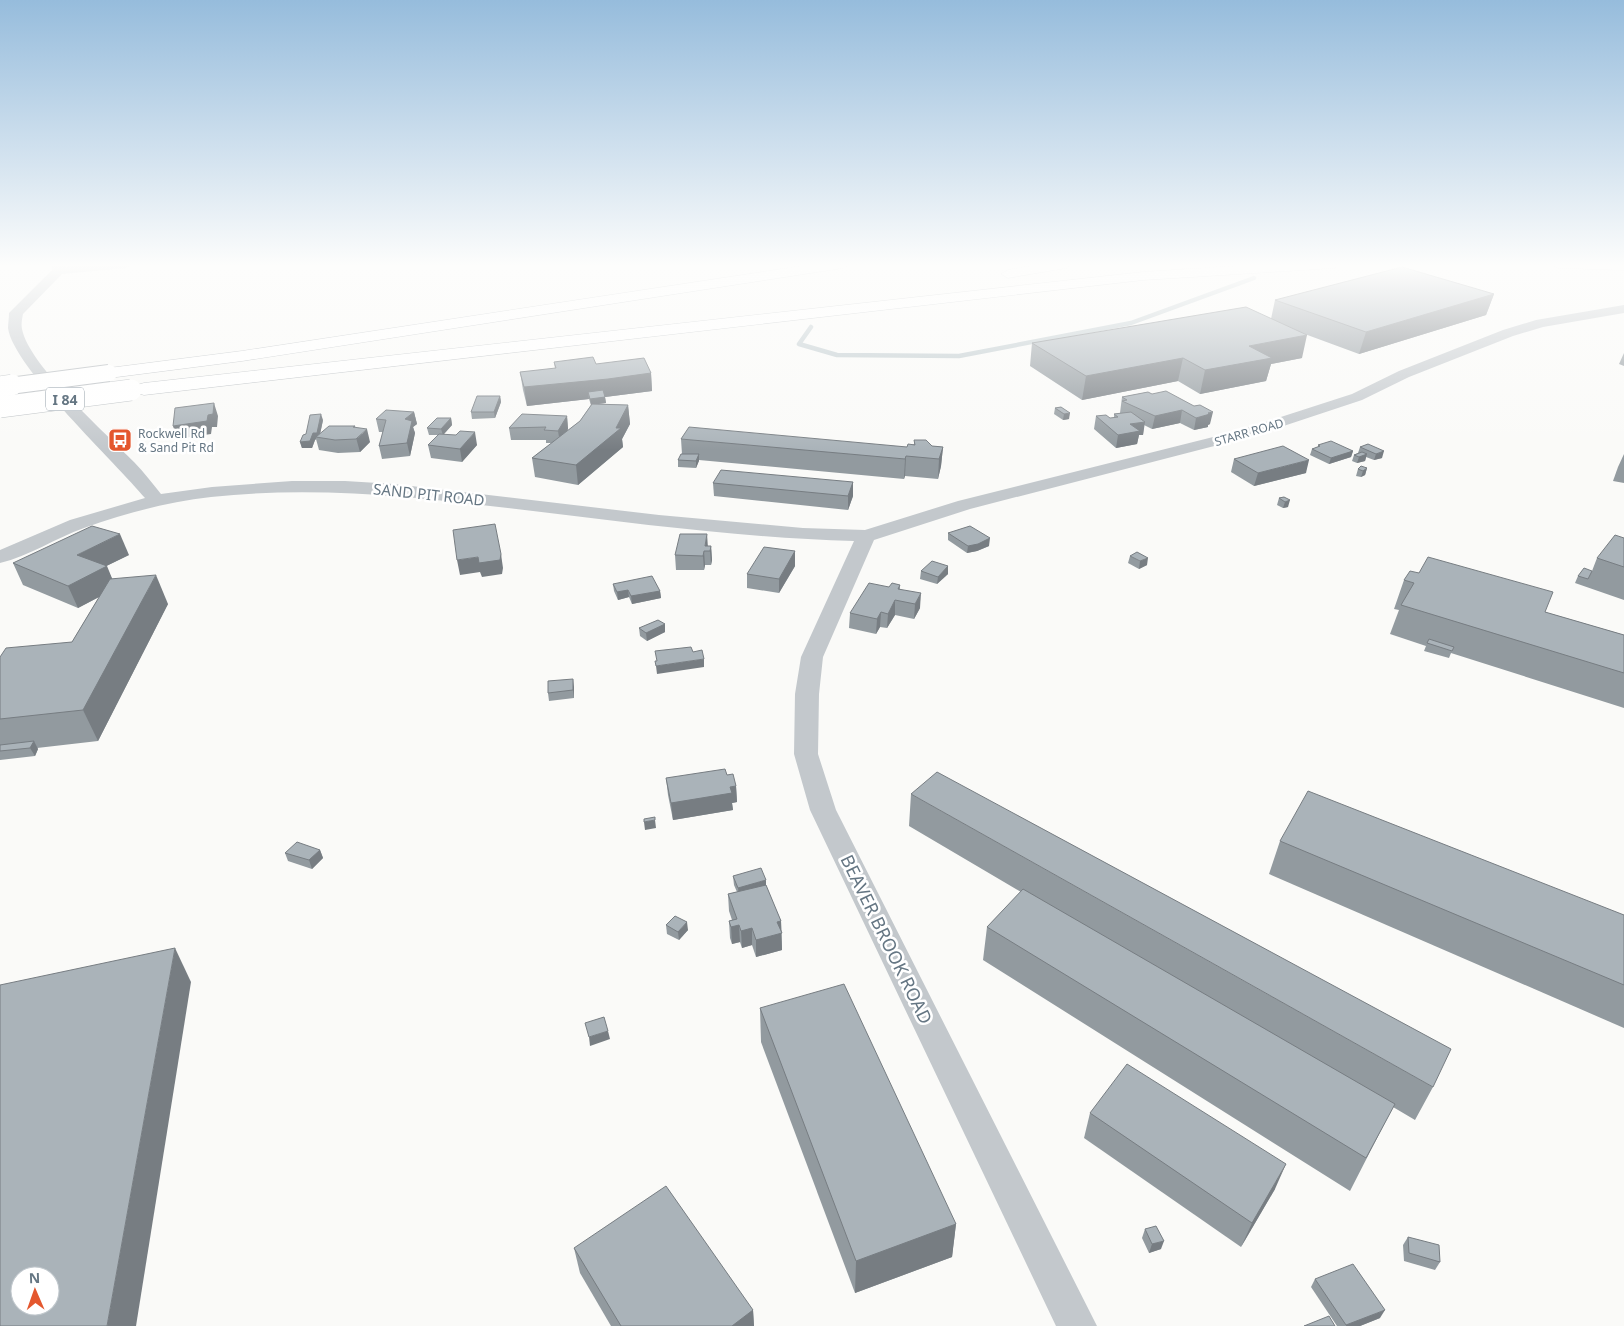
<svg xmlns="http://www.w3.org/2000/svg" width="1624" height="1326" viewBox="0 0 1624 1326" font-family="'Noto Sans',sans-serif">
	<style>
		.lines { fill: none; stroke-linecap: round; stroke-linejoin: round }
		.stream { stroke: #bbc7cb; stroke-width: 4.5 }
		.highway-casing { stroke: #b4b9bd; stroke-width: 1 }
		.street { fill: #c3c8cc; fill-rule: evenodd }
		.highway { fill: #fff; fill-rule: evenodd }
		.highway-bridge-far1-casing { stroke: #b4b9bd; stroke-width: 18; stroke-linecap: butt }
		.highway-bridge-casing { stroke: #b4b9bd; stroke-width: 22; stroke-linecap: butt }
		.highway-bridge-far1 { stroke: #fff; stroke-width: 16 }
		.highway-bridge { stroke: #fff; stroke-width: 21 }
		.wall { fill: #929a9f }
		.shaded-wall { fill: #777d82 }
		.building { fill: #aab3b9; stroke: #777d82; fill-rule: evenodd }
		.labels { text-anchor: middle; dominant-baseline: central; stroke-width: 5; stroke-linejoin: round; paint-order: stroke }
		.far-street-label { font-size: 12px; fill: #657683; stroke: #fff }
		.far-poi-label { font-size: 12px; fill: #657683; stroke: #fff; text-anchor: start }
		.shield { fill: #fff; stroke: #939fa8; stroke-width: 1 }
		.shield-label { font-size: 14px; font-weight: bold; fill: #657683 }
		.street-label { font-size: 15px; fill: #657683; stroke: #fff }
		.near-street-label { font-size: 18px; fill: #657683; stroke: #fff }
	</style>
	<rect width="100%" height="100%" fill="#fafaf8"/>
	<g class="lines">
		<path class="stream" d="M811 327 799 344 837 355 959 356 1131 323 1254 278"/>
		<g class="highway-casing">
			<g id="highway">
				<path d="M815 264H850L843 268 242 361 109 378 103 377 100 373 103 369 109 368 242 351Z"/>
				<path d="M1041 264H1073L1066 268 1008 278 1001 274 1008 270Z"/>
				<path d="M1267 264H1341L1334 268 1143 280 144 395 137 393 135 389 137 385 144 383 1143 272Z"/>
				<path d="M1551 264H1624V270L1558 268Z"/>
			</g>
		</g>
		<path class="street" d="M51 264H63V267L93 264H132L126 268 62 274 23 314C22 319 21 325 22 329 29 366 107 434 134 462 144 472 152 483 161 494L212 487 292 481H345L394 484 659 515 803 528 865 530 958 501 1241 430 1352 394 1399 371 1503 330 1536 320 1624 305V313L1543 327 1513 336 1409 377 1362 400 1253 436 970 509 874 540 823 657 819 694 818 754 836 810 1097 1326H1056L810 810 794 754 795 694 801 657 854 541C746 538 640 524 533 511 423 498 322 485 211 497 168 502 126 513 84 528 56 538 29 556 0 563V550L70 520 145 498C117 464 13 367 8 328 8 324 9 318 9 313L52 270Z"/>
		<use href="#highway" class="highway"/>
		<g class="highway-bridge-far1-casing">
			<path id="highway-bridge-far1" d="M2 387 109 373"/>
		</g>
		<g class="highway-bridge-casing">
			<g id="highway-bridge">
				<path d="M0 387 12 385"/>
				<path d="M0 407 131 390"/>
			</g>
		</g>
		<use href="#highway-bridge-far1" class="highway-bridge-far1"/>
		<use href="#highway-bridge" class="highway-bridge"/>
	</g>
	<g class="wall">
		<path d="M1494 294 1486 315 1359 354 1302 333V358L1271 364 1266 381 1200 394 1178 381 1082 400 1030 366 1032 343 1271 319 1275 300Z"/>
		<path d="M1624 353V366L1619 364Z"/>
		<path d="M554 362 596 364 651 373 652 391 605 397 606 403 597 404 628 405 630 424 622 439 623 447 578 485 535 477 532 458 552 443H546V440H511L509 428 567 416 568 429 567 431 580 421 591 405 589 399 527 406 523 390 520 372 555 369Z"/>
		<path d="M1148 392 1210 424 1208 425V427L1194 430 1180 423 1152 429 1144 425 1143 435H1139L1137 444 1116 448 1094 429 1096 416 1110 418H1114V414L1120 413 1122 397Z"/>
		<path d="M500 396 501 402 495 418 472 419 471 412Z"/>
		<path d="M1061 407 1069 419 1063 420 1054 414 1055 408Z"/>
		<path d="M414 412 417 424 413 427 415 433 410 456 382 459 379 446 383 432H379L376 419Z"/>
		<path d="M451 418 452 425 444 434 477 445 462 462 431 458 428 445 438 435H429L427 428Z"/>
		<path d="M323 420 320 434 356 428 370 442 360 452 338 453 319 450 316 439 315 440 312 448H302L300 442 306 434Z"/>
		<path d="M681 439 907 447 914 444V440L932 446 943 447 941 466 938 479 905 476 904 479 699 460 696 468 678 467V460L682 454Z"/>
		<path d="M1368 444 1382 458 1374 460 1366 457 1365 461 1357 463 1352 461 1354 455 1358 453 1360 447Z"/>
		<path d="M1318 445 1353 451 1351 457 1329 464 1310 455 1312 449 1318 447Z"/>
		<path d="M1624 454V483L1613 481 1618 467Z"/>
		<path d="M1234 459 1306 473 1254 486 1231 472Z"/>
		<path d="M1367 468 1365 475 1361 477 1356 476 1358 469Z"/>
		<path d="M853 482V496L848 510 714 496 713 483Z"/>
		<path d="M1284 497 1288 507 1283 508 1277 505 1279 498Z"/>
		<path d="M948 533 989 546 977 551 967 553 948 540Z"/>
		<path d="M1624 538V600L1575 583 1578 576 1592 571 1597 558Z"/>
		<path d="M708 546H711L712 560 711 565H705L704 570H676L675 555Z"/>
		<path d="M795 551V566L779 593 747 588V574Z"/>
		<path d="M129 555 106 566 112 579 168 604 98 741 37 748 38 749 35 756 0 760V657L72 642 99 597 78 608 23 585 13 563Z"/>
		<path d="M1130 556 1147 565 1139 569 1128 563Z"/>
		<path d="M948 566V574L937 584 920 579 921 571Z"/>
		<path d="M1404 580 1545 612 1624 635V708L1451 653 1449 658 1424 651 1426 646 1390 634 1399 610 1394 609Z"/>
		<path d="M613 584 660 591 661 598 632 604 629 597 618 600 614 591Z"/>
		<path d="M900 585V589L920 608 914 619 895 615 887 628 880 627 876 634 849 628 850 613 889 587Z"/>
		<path d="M665 624V632L647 641 640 636 639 628Z"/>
		<path d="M574 687V698L549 701 548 693Z"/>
		<path d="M727 775 736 786 737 802 732 803 733 810 673 820 668 795 666 778Z"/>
		<path d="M911 794 1433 1087 1415 1120 1393 1107 1350 1191 983 960 987 927 1021 892 909 826Z"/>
		<path d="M1280 841 1624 915V1028L1269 874Z"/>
		<path d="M320 850 323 858 312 869 288 861 285 853Z"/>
		<path d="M733 876 766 886 781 921 782 950 756 957 752 945 742 948 740 942 732 944 730 938 729 921 732 920 729 911 728 894 737 892 734 885Z"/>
		<path d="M666 925 688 930 679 940 667 934Z"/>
		<path d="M760 1008 956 1224 952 1257 855 1293 761 1042Z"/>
		<path d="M1090 1113 1275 1189 1241 1247 1084 1138Z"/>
		<path d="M1145 1229 1161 1249 1149 1253 1142 1238Z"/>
		<path d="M1408 1237 1440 1262 1435 1270 1404 1261 1403 1245Z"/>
		<path d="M574 1248 753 1310 754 1326H611L580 1273Z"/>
		<path d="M1315 1279 1380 1318 1360 1326H1337L1311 1287Z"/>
	</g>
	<g class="shaded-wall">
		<path d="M1494 294 1486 315 1359 354 1366 332Z"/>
		<path d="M1307 335 1302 358 1271 364 1266 381 1200 394 1205 370 1249 346Z"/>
		<path d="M1183 358 1178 381 1082 400 1086 376Z"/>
		<path d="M651 373 652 391 605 397 606 403 591 405 590 399 588 392 589 399 527 406 524 387Z"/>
		<path d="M500 396 501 402 495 418 494 412Z"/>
		<path d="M214 403 218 416 217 427H212L211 434 177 439 173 426 208 415Z"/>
		<path d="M628 405 630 424 622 439 623 447 578 485 576 465 616 428Z"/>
		<path d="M1182 410 1180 423 1152 429 1155 416Z"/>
		<path d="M414 412 417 424 413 427 415 433 410 456 407 443 405 419Z"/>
		<path d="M1213 412 1210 424 1208 425V427L1194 430 1196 418Z"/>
		<path d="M1070 413 1069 419 1063 420 1064 414Z"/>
		<path d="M321 414 323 420 319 439V438L316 437V439L315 440 312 448H302L300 442 313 433Z"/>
		<path d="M567 416 568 429 560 443 558 431Z"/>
		<path d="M451 418 452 425 443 435 441 429Z"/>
		<path d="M1145 422 1143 435H1139L1137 444 1116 448 1118 435 1130 424Z"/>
		<path d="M355 426 358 438 367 429 370 442 360 452 353 427Z"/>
		<path d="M475 432 477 445 462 462 460 449Z"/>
		<path d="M943 447 941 466 938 479 939 459Z"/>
		<path d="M1353 451 1351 457 1329 464 1331 458Z"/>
		<path d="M1384 451 1382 458 1374 460 1376 454Z"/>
		<path d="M699 454V461L696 468V461Z"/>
		<path d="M1367 454 1365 461 1357 463 1359 457Z"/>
		<path d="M906 456 905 476 904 479 905 459Z"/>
		<path d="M1309 460 1306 473 1254 486 1258 473Z"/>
		<path d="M1367 468 1365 475 1361 477 1363 471Z"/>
		<path d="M853 482V496L848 510V496Z"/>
		<path d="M1290 500 1288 507 1283 508 1285 502Z"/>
		<path d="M120 534 129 555 86 576 77 555Z"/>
		<path d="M707 534 708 548 705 546Z"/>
		<path d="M990 538 989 546 977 551 967 553 968 546Z"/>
		<path d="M711 546 712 560 711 565 710 551Z"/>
		<path d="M704 551 705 565 704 570 703 556Z"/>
		<path d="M795 551V566L779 593V579Z"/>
		<path d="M501 554 503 568 502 574 482 577 480 572 460 575 457 560Z"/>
		<path d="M1148 558 1147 565 1139 569 1140 561Z"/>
		<path d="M107 566 116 588 78 608 68 586Z"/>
		<path d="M948 566V574L937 584 938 577Z"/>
		<path d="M156 575 168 604 98 741 83 710Z"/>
		<path d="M628 590 629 597 618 600 617 592Z"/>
		<path d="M660 591 661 598 632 604 631 596Z"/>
		<path d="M921 593 920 608 914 619 915 604Z"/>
		<path d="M895 600V615L887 628 888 614Z"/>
		<path d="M881 612 880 627 876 634 877 619Z"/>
		<path d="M665 624V632L647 641 646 633Z"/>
		<path d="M704 659V667L657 674 656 666Z"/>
		<path d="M573 679 574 687V698L573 690Z"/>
		<path d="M34 741 38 749 35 756 30 748Z"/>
		<path d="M736 786 737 802 732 803 733 810 673 820 671 803Z"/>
		<path d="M655 820 656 828 645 830 644 822Z"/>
		<path d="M320 850 323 858 312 869 309 860Z"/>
		<path d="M766 880V888L739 896 738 888Z"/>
		<path d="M781 921 782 950 756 957V940L777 922Z"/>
		<path d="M687 922 688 930 679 940 678 932Z"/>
		<path d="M739 925 740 942 732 944 731 927Z"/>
		<path d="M752 928V945L742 948 741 931Z"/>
		<path d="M175 948 191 982 136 1326H107Z"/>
		<path d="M608 1031 610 1039 590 1046 589 1037Z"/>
		<path d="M1286 1164 1275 1189 1241 1247 1252 1223Z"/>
		<path d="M956 1224 952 1257 855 1293 856 1261Z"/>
		<path d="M1164 1241 1161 1249 1149 1253 1152 1244Z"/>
		<path d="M753 1310 754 1326H732Z"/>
		<path d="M1385 1310 1380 1318 1360 1326H1346V1325Z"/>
	</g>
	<g class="building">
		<path d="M1402 267 1494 294 1366 332 1275 300Z"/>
		<path d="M1246 307 1307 335 1249 346 1272 358 1205 370 1183 358 1086 376 1032 343Z"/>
		<path d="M593 357 596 364 644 358 651 373 608 379 524 387 520 372 556 368 554 362Z"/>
		<path d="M603 390 605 397 590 399 588 392Z"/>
		<path d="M1166 391 1194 406 1200 405 1213 412 1208 413 1210 414 1196 418 1182 410 1155 416 1122 401 1127 400 1122 397 1148 392 1152 394Z"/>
		<path d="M477 396H500L494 412H471Z"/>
		<path d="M214 403 213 414 208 415 207 421 173 426 175 408Z"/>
		<path d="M592 404 628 405 616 428H621L576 465 532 458 580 421Z"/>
		<path d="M1061 407 1070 413 1064 414 1055 408Z"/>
		<path d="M386 410 414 412 405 419 412 421 407 443 379 446 386 420 376 419Z"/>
		<path d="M1131 412 1145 422 1130 424 1140 431 1118 435 1096 416 1106 415 1110 418 1118 417 1114 414Z"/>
		<path d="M321 414 317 433H313L310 441 300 442 303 435 306 434 310 415Z"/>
		<path d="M522 414 567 416 558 431 544 430 546 427 509 428Z"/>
		<path d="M437 418H451L441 429 427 428Z"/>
		<path d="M329 426H355L353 427 367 429 356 439 335 440 316 437Z"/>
		<path d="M689 427 907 447 908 444 915 445 914 440H926L932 446 943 447 939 459 906 456 905 459 681 439Z"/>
		<path d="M460 431 475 432 460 449 428 445 439 434 456 435Z"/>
		<path d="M1331 441 1353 451 1331 458 1312 449 1320 446 1318 445Z"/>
		<path d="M1368 444 1384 451 1376 454 1360 447Z"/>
		<path d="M1283 446 1309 460 1258 473 1234 459Z"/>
		<path d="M1362 452 1367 454 1359 457 1354 455Z"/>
		<path d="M681 454H699L696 461 678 460Z"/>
		<path d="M1361 466 1367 468 1363 471 1358 469Z"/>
		<path d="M721 470 853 482 848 496 713 483Z"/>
		<path d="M1284 497 1290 500 1285 502 1279 498Z"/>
		<path d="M495 524 501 554 500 560 479 563 478 557 457 560 453 530Z"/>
		<path d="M92 526 120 534 77 555 107 566 68 586 13 563Z"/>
		<path d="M970 526 990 538 978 544 968 546 948 533Z"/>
		<path d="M680 534H707L705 546H711L710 551H704L703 556 675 555Z"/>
		<path d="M1615 535 1624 538V567L1597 558Z"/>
		<path d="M764 547 795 551 779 579 747 574Z"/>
		<path d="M1137 552 1148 558 1140 561 1130 556Z"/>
		<path d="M1428 557 1553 592 1545 612 1624 635V673L1401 605 1414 583 1404 580 1410 571 1419 573Z"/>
		<path d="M932 561 948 566 938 577 921 571Z"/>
		<path d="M1584 568 1592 571 1588 579 1578 576Z"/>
		<path d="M156 575 83 710 0 719V657L6 648 72 642 110 579Z"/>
		<path d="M652 576 660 591 631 596 628 590 617 592 613 584Z"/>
		<path d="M869 583 889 587 892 583 900 585 898 589 921 593 915 604 895 600 888 614 881 612 877 619 850 613Z"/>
		<path d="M658 620 665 624 646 633 639 628Z"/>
		<path d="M1429 639 1454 647 1452 651 1427 643Z"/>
		<path d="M691 647 693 652 702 650 704 659 656 666 655 661H657L655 651Z"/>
		<path d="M573 679V690L548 693V681Z"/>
		<path d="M34 741 30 748 0 751V745Z"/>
		<path d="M725 769 727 775 733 774 736 786 730 787 732 793 671 803 666 778Z"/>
		<path d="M937 772 1451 1049 1433 1087 911 794Z"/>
		<path d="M1308 791 1624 915V985L1280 841Z"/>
		<path d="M655 817V820L644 822V819Z"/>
		<path d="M297 842 320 850 309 860 285 853Z"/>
		<path d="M761 868 766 880 738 888 733 876Z"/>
		<path d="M766 885 781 921 777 922 782 933 756 940 752 928 741 931 739 925 731 927 729 921 737 919 728 894Z"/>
		<path d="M1023 889 1395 1104 1366 1158 987 927Z"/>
		<path d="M675 916 687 922 678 932 666 925Z"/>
		<path d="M175 948 107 1326H0V985ZM20 1276H50V1306H20Z"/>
		<path d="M844 984 956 1224 856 1261 760 1008Z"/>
		<path d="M604 1017 608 1031 589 1037 585 1023Z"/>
		<path d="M1127 1064 1286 1164 1252 1223 1090 1113Z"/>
		<path d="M666 1186 753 1310 732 1326H621L574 1248Z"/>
		<path d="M1156 1226 1164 1241 1152 1244 1145 1229Z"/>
		<path d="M1408 1237 1439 1245 1440 1262 1409 1253Z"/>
		<path d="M1353 1264 1385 1310 1346 1325 1315 1279Z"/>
		<path d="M1329 1316 1335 1326H1304Z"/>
	</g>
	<linearGradient id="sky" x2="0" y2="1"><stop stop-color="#96bcdc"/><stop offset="0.59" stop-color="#fdfdfc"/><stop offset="1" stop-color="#fdfdfc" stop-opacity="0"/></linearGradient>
	<rect width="1624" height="450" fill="url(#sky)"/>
	<defs>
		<g id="bus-square" transform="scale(1.25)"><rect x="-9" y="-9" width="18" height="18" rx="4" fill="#e4572e" stroke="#fff"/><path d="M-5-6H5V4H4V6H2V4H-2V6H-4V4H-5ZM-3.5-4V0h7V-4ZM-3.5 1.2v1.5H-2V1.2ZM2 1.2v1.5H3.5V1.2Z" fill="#fff"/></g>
	</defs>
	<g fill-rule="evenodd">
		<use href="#bus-square" x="120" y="440"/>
	</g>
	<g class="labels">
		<g class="far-street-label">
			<text transform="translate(1249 432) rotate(-16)">STARR ROAD</text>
		</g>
		<g class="far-poi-label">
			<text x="138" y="433">Rockwell Rd<tspan x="138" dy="14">&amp; Sand Pit Rd</tspan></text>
		</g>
		<rect class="shield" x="46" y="387.5" width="38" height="23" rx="4"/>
		<g class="shield-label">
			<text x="65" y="399">I 84</text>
		</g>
		<g class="street-label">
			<text transform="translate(429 494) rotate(6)">SAND PIT ROAD</text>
		</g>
		<g class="near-street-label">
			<text transform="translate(887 939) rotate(64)">BEAVER BROOK ROAD</text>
		</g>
	</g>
	<g transform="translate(35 1291) rotate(358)"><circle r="24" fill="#ffffff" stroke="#c1c8cd"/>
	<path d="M0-4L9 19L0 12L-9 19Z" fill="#e4572e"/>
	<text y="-8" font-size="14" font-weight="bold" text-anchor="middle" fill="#657683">N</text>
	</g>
</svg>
